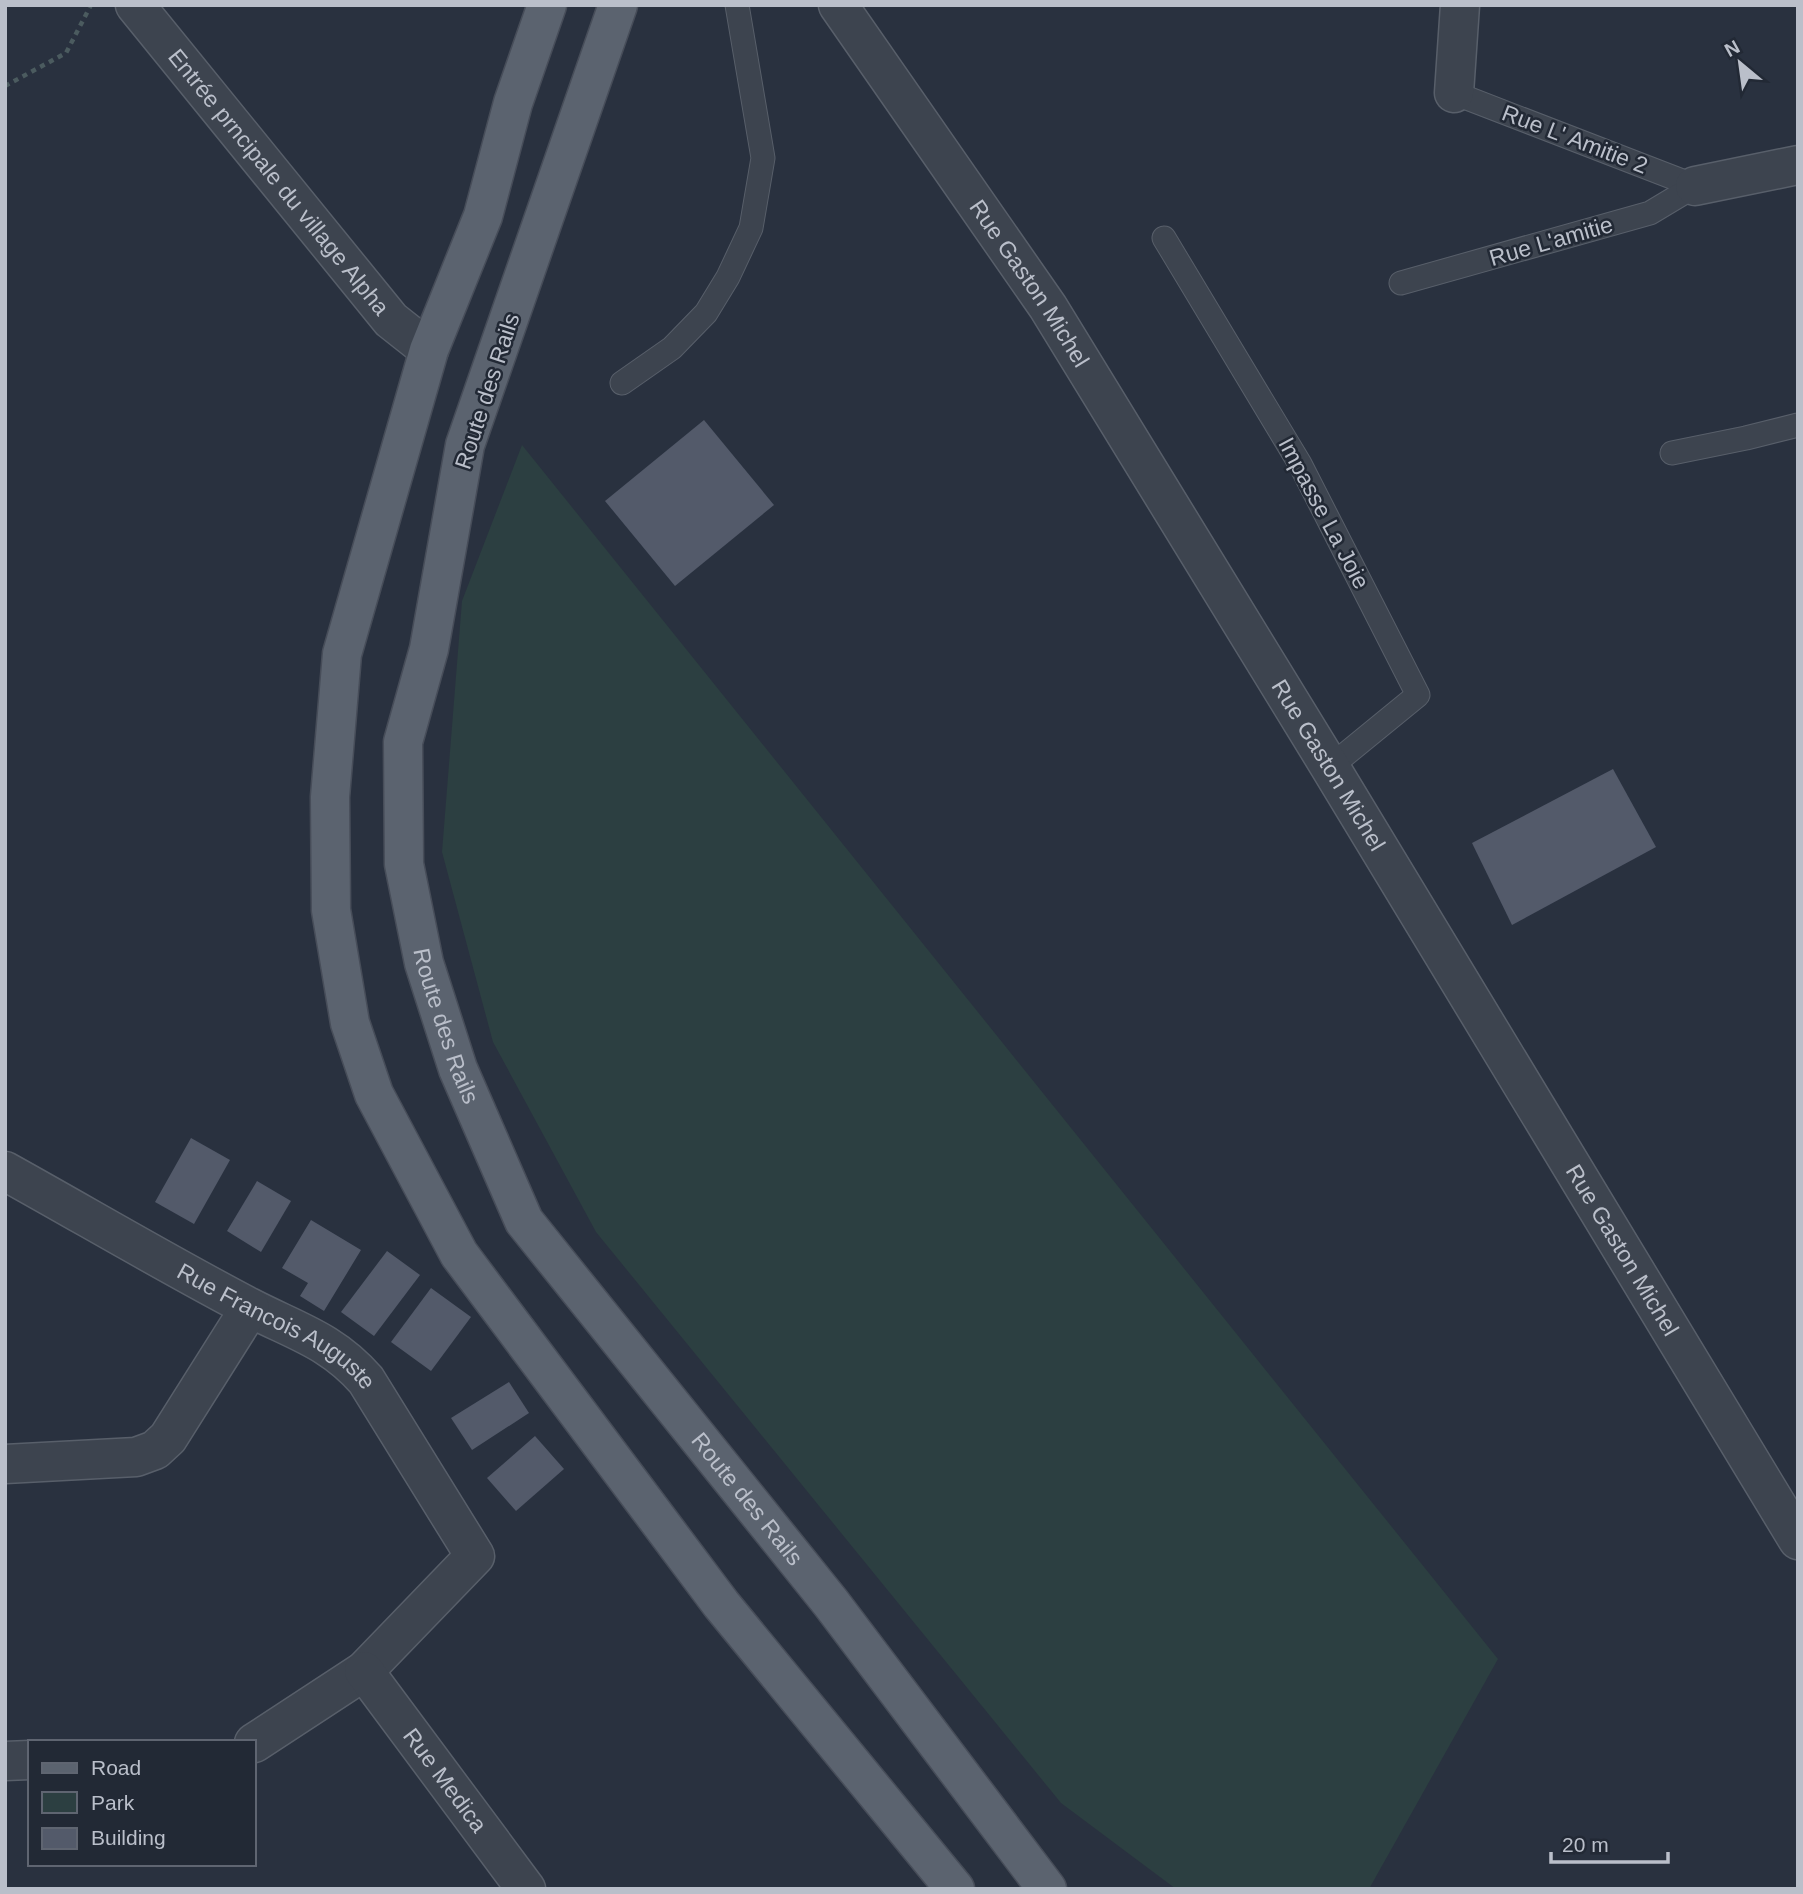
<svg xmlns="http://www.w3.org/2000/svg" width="1803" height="1894" viewBox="0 0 1803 1894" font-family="Arial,sans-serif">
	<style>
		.green { fill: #2c3f41 }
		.building { fill: #535a6a }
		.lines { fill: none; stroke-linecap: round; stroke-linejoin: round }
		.service-casing { stroke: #585f6a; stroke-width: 25 }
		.minor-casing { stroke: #585f6a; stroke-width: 41 }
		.tertiary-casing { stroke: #585f6a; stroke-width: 41 }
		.primary-casing { stroke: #474d59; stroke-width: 41 }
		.path { stroke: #4b5b5f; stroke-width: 4.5; stroke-dasharray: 5 5; stroke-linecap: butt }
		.service { stroke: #3d444f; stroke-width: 23 }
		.minor { stroke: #3d444f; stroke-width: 38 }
		.tertiary { stroke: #3d444f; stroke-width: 38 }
		.primary { stroke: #5b636f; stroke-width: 38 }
		.labels { text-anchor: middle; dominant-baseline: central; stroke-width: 5; stroke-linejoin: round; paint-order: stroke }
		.street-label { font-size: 23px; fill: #babfca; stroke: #222935 }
	</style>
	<rect width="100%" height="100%" fill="#29313f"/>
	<path class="green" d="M522 445 1498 1659 1369 1889H1176L1061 1803 596 1232 493 1042 442 852 462 601Z"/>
	<g class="building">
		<path d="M704 420 774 505 675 586 605 501Z"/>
		<path d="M1613 769 1656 847 1512 925 1472 843Z"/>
		<path d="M191 1138 230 1160 194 1224 155 1202Z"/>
		<path d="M257 1181 291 1201 261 1252 227 1231Z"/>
		<path d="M311 1220 361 1250 324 1311 300 1296 308 1283 282 1268Z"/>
		<path d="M387 1251 420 1275 374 1336 341 1312Z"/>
		<path d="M431 1288 471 1317 431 1371 391 1342Z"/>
		<path d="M509 1382 529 1413 472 1450 451 1418Z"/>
		<path d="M535 1436 564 1469 516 1511 487 1478Z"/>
	</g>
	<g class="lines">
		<g class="service-casing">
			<g id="service">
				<path d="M1454 93 1695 186"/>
				<path d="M1164 238 1300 464 1418 695 1330 767"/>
				<path d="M1401 283 1650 213 1695 186"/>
				<path d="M622 383 672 348 706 313 728 277 751 228 763 158 737 5"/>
				<path d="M1672 453 1746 438 1798 425"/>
			</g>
		</g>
		<g class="minor-casing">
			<g id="minor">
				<path id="s1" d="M135 5 391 320 429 350"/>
				<path d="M1454 93 1460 5"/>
				<path d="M1695 186 1798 165"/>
				<path id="s2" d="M5 1171C86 1216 167 1264 249 1307 295 1331 331 1340 366 1380L475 1556 364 1671 254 1743"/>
				<path d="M5 1464 136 1457 155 1450 168 1438 250 1308"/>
				<path id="s3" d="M364 1671 526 1889"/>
				<path d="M5 1761 30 1760"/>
			</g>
		</g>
		<g class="tertiary-casing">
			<g id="tertiary">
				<path id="s4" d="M838 5 1048 307 1330 767 1798 1540"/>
			</g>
		</g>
		<g class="primary-casing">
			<g id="primary">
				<path d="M547 5 513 103 483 216 429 350 342 654 330 797 331 910 350 1023 374 1094 459 1254 721 1604 955 1889"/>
				<path id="s5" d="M618 5 465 445 429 649 403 742 404 864 424 963 458 1069 524 1221 831 1603 1047 1889"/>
			</g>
		</g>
		<path class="path" d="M5 86 66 53 91 5"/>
		<use href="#service" class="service"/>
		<use href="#minor" class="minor"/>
		<use href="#tertiary" class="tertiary"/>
		<use href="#primary" class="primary"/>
	</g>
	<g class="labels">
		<g class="street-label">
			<text transform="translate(1575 139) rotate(21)">Rue L' Amitie 2</text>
			<text stroke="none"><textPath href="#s1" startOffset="228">Entrée prncipale du village Alpha</textPath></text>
			<text transform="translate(1551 241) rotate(-16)">Rue L'amitie</text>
			<text stroke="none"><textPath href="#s4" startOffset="338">Rue Gaston Michel</textPath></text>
			<text transform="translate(487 391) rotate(-72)">Route des Rails</text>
			<text transform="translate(1324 513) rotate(62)">Impasse La Joie</text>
			<text stroke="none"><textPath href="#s4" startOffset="905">Rue Gaston Michel</textPath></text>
			<text stroke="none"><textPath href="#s5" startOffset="1059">Route des Rails</textPath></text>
			<text stroke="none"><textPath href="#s4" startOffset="1472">Rue Gaston Michel</textPath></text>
			<text stroke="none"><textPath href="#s2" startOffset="313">Rue Francois Auguste</textPath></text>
			<text stroke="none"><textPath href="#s5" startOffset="1626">Route des Rails</textPath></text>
			<text stroke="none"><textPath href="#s3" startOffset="136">Rue Medica</textPath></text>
		</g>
	</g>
	<rect width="1803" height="1894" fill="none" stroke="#babfca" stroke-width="14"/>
	<rect x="28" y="1740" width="228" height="126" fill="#222935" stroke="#5f6571" stroke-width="2"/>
	<rect x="42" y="1763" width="35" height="10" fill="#5b636f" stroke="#5f6571" stroke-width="2"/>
	<text x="91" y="1775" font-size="21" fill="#babfca">Road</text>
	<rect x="42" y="1792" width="35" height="21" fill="#2c3f41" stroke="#5f6571" stroke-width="2"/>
	<text x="91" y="1810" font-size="21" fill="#babfca">Park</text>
	<rect x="42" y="1828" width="35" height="21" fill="#535a6a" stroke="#5f6571" stroke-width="2"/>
	<text x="91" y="1845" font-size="21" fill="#babfca">Building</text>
	<g transform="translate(1740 63) rotate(331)" stroke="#222935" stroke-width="5" paint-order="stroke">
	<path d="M0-5L12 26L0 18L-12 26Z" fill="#babfca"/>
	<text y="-10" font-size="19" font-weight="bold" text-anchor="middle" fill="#babfca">N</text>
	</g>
	<path d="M1551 1852v10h117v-10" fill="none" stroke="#babfca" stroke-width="3.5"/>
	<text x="1562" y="1852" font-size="21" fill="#babfca" stroke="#222935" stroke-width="5" paint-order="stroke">20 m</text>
</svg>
